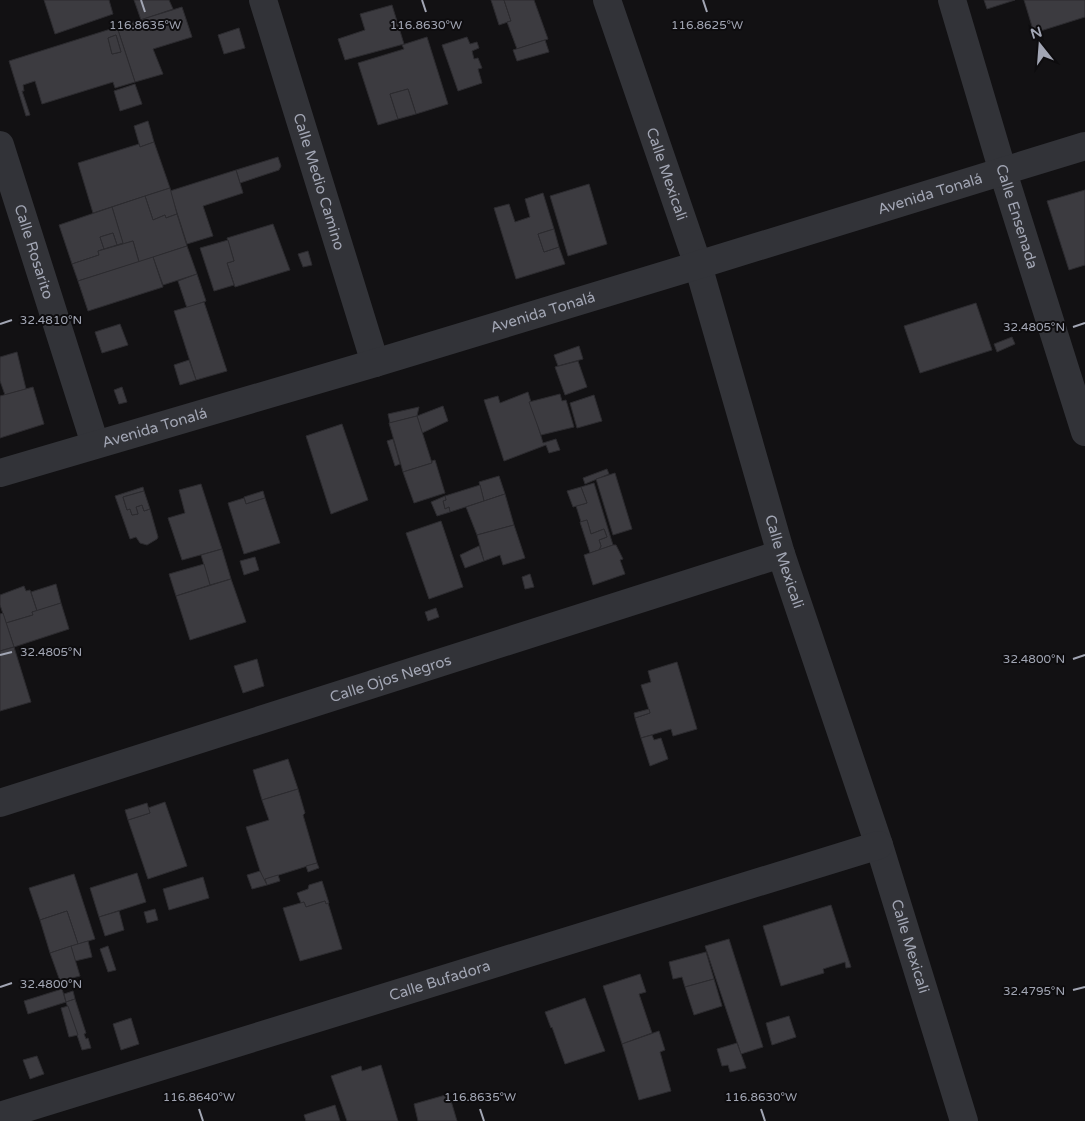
<svg xmlns="http://www.w3.org/2000/svg" width="1085" height="1121" viewBox="0 0 1085 1121" font-family="'Varela Round',sans-serif">
	<style>
		.building { fill: #3c3b40; stroke: #2c2b2f; fill-rule: evenodd }
		.lines { fill: none; stroke-linecap: round; stroke-linejoin: round }
		.minor { stroke: #323338; stroke-width: 28 }
		.ticks { fill: none; stroke: #a2a6b4; stroke-width: 2 }
		.labels { text-anchor: middle; dominant-baseline: central; stroke-width: 4; stroke-linejoin: round; paint-order: stroke }
		.street-label { font-size: 15px; fill: #a2a6b4; stroke: #0d0c0e }
		.ticks-label { font-size: 12px; text-anchor: middle; fill: #a2a6b4; stroke: #0d0c0e; stroke-width: 4; stroke-linejoin: round; paint-order: stroke }
	</style>
	<rect width="100%" height="100%" fill="#121113"/>
	<g class="building">
		<path d="M44 0H109L113 14 55 34Z"/>
		<path d="M134 0H169L173 9 141 20Z"/>
		<path d="M491 0H504L511 21 499 25Z"/>
		<path d="M504 0H534L548 39 517 49 507 22 511 21Z"/>
		<path d="M984 0H1015L987 9Z"/>
		<path d="M1024 0H1085V17L1034 33Z"/>
		<path d="M392 5 404 44 345 60 338 39 365 30 360 14Z"/>
		<path d="M182 7 192 37 153 49 163 74 135 82 117 27Z"/>
		<path d="M117 27 135 82 115 88 113 82 42 104 35 81 23 85 24 91H22L30 115 26 116 9 61ZM116 35 121 52 112 54 108 38Z"/>
		<path d="M239 28 245 48 224 54 218 35Z"/>
		<path d="M116 35 121 52 112 54 108 38Z"/>
		<path d="M427 37 448 104 416 114 408 89 390 94 398 119 378 125 358 63 404 49 402 45Z"/>
		<path d="M467 37 470 44 477 42 479 48 472 51 474 59 478 58 482 68 478 69 482 83 458 91 442 45Z"/>
		<path d="M545 40 549 52 517 61 513 50Z"/>
		<path d="M135 84 142 104 120 111 114 91Z"/>
		<path d="M408 89 416 114 398 119 390 94Z"/>
		<path d="M148 121 154 142 140 147 134 126Z"/>
		<path d="M154 142 170 188 93 213 78 163 139 144 140 147Z"/>
		<path d="M278 157 281 166 279 170 240 183 236 170Z"/>
		<path d="M236 170 243 193 203 206 213 236 187 244 170 191Z"/>
		<path d="M589 184 607 244 568 256 550 196Z"/>
		<path d="M170 188 177 214 166 218 165 215 153 220 145 196Z"/>
		<path d="M1085 190V265L1069 270 1047 201Z"/>
		<path d="M543 193 554 229 538 234 544 252 559 247 565 264 516 279 494 208 509 204 515 222 530 217 525 199Z"/>
		<path d="M145 196 153 220 165 215 166 218 177 214 187 246 139 262 133 241 123 244 112 207Z"/>
		<path d="M112 207 123 243 117 245 113 233 100 237 104 249 98 251 99 255 72 264 59 225Z"/>
		<path d="M273 224 290 270 235 287 227 263 234 261 227 238Z"/>
		<path d="M554 229 559 247 544 252 538 234Z"/>
		<path d="M113 233 117 245 104 249 100 237Z"/>
		<path d="M228 240 234 261 227 263 234 285 214 291 200 248Z"/>
		<path d="M133 241 139 262 78 281 72 264 99 255 98 251Z"/>
		<path d="M187 246 197 274 163 285 153 257Z"/>
		<path d="M308 251 312 265 303 267 298 254Z"/>
		<path d="M153 257 163 287 88 311 78 281Z"/>
		<path d="M197 274 206 301 187 308 178 281Z"/>
		<path d="M204 302 227 371 196 380 174 311Z"/>
		<path d="M976 303 992 350 920 373 904 326Z"/>
		<path d="M120 324 128 345 102 353 95 332Z"/>
		<path d="M1012 337 1015 344 997 352 994 344Z"/>
		<path d="M579 346 583 359 558 366 554 355Z"/>
		<path d="M17 352 26 389 5 395 0 381V357Z"/>
		<path d="M189 360 196 380 180 385 174 365Z"/>
		<path d="M578 361 587 387 565 395 555 367Z"/>
		<path d="M33 387 44 424 0 438V396Z"/>
		<path d="M122 387 127 402 119 404 114 390Z"/>
		<path d="M528 392 543 443 556 439 560 450 549 453 546 445 504 461 484 400 498 396 500 403Z"/>
		<path d="M560 394 562 401 566 400 574 427 541 435 529 402Z"/>
		<path d="M594 395 602 421 577 428 570 403Z"/>
		<path d="M443 406 448 421 422 433 417 416Z"/>
		<path d="M419 407 417 416 390 423 388 414Z"/>
		<path d="M417 416 432 463 403 472 389 423Z"/>
		<path d="M342 424 368 500 331 514 306 436Z"/>
		<path d="M393 439 400 464 395 466 387 441Z"/>
		<path d="M435 460 445 493 414 503 403 472 432 463V461Z"/>
		<path d="M607 469 609 474 585 484 583 478Z"/>
		<path d="M615 473 632 529 613 535 596 479Z"/>
		<path d="M499 476 505 494 484 501 479 482Z"/>
		<path d="M594 483 613 545 599 550 601 546 599 540 607 537 604 529 591 534 587 520 581 522 576 506 587 503 581 487Z"/>
		<path d="M201 484 222 549 182 560 168 518 185 513 179 490Z"/>
		<path d="M480 485 484 501 450 512 449 507 445 509 443 501 446 500 445 496Z"/>
		<path d="M143 487 144 491 123 497 127 510 130 509 132 515 138 514 136 507 142 505 144 511 150 509 158 537 157 539 147 545 140 543 136 537 130 539 115 496Z"/>
		<path d="M581 487 587 503 573 507 567 491Z"/>
		<path d="M144 491 150 509 144 511 142 505 136 507 138 514 132 515 130 509 127 510 123 497Z"/>
		<path d="M263 491 265 498 246 504 244 497Z"/>
		<path d="M505 494 514 525 477 535 466 507Z"/>
		<path d="M445 496 446 500 443 501 445 509 449 507 450 512 437 516 431 502Z"/>
		<path d="M244 498 246 504 265 498 280 543 244 554 228 503Z"/>
		<path d="M587 520 591 534 604 529 607 537 599 540 601 546 599 550 590 553 580 522Z"/>
		<path d="M441 521 463 587 429 599 406 533Z"/>
		<path d="M514 525 525 558 503 565 500 555 484 561 477 535Z"/>
		<path d="M613 545H616L623 559 620 560 625 574 593 585 584 555Z"/>
		<path d="M479 546 484 561 465 568 460 555Z"/>
		<path d="M222 549 231 579 210 585 201 555Z"/>
		<path d="M255 557 259 570 244 575 240 561Z"/>
		<path d="M204 564 210 585 176 596 169 574Z"/>
		<path d="M530 574 534 587 525 589 522 577Z"/>
		<path d="M231 579 246 622 190 640 176 596Z"/>
		<path d="M56 584 61 603 37 611 31 592Z"/>
		<path d="M24 586 26 591 30 590 37 611 32 612 33 615 6 623 0 605V595Z"/>
		<path d="M61 603 69 629 14 647 6 623 33 615 32 612Z"/>
		<path d="M436 608 439 617 428 621 425 612Z"/>
		<path d="M3 613 14 647 0 651V614Z"/>
		<path d="M14 647 31 702 0 711V651Z"/>
		<path d="M257 659 264 686 243 693 234 666Z"/>
		<path d="M677 662 697 729 673 736 671 729 641 738 635 718 650 713 641 685 651 682 648 671Z"/>
		<path d="M649 709 650 713 635 718 634 713Z"/>
		<path d="M652 735 654 740 661 738 668 759 650 766 641 738Z"/>
		<path d="M288 759 298 789 262 800 253 770Z"/>
		<path d="M298 789 305 813 303 815 317 863 263 880 246 827 269 820 262 800Z"/>
		<path d="M165 802 187 866 148 879 128 820 150 813 148 808Z"/>
		<path d="M147 803 150 813 128 820 125 810Z"/>
		<path d="M317 863 319 868 308 872 306 866Z"/>
		<path d="M260 871 267 885 252 889 247 875Z"/>
		<path d="M137 873 146 902 99 917 90 888Z"/>
		<path d="M74 874 95 939 78 944 67 911 40 920 29 888Z"/>
		<path d="M278 875 280 881 267 885 265 879Z"/>
		<path d="M203 877 209 898 169 910 163 889Z"/>
		<path d="M322 881 329 903 326 904 325 901 306 907 304 902 301 903 297 893 308 889 309 885Z"/>
		<path d="M325 901 326 904 328 903 342 949 300 961 283 908 304 902 306 907Z"/>
		<path d="M831 905 851 967 846 968 845 962 823 969 824 973 781 986 763 926Z"/>
		<path d="M155 909 158 920 147 923 144 912Z"/>
		<path d="M67 911 78 944 50 953 40 920Z"/>
		<path d="M119 911 124 930 105 936 99 917Z"/>
		<path d="M729 939 763 1047 741 1054 705 946Z"/>
		<path d="M88 941 92 957 75 961 71 946Z"/>
		<path d="M71 946 80 976 60 981 50 953Z"/>
		<path d="M108 946 116 970 108 972 100 949Z"/>
		<path d="M706 952 714 979 685 987 682 977 673 979 669 962Z"/>
		<path d="M640 974 646 992 639 994 652 1033 622 1044 603 986Z"/>
		<path d="M714 979 722 1006 694 1015 685 987Z"/>
		<path d="M62 989 66 1002 28 1014 24 1001Z"/>
		<path d="M73 991 75 999 66 1002 64 994Z"/>
		<path d="M585 998 605 1051 565 1064 552 1027 551 1028 545 1012Z"/>
		<path d="M75 999 86 1033 84 1034 86 1039 88 1038 91 1048 82 1050 66 1002Z"/>
		<path d="M68 1006 78 1035 69 1037 61 1008Z"/>
		<path d="M789 1016 796 1037 772 1045 766 1023Z"/>
		<path d="M131 1018 139 1044 121 1050 113 1024Z"/>
		<path d="M659 1031 665 1050 660 1052 671 1091 639 1100 622 1044Z"/>
		<path d="M737 1043 746 1068 730 1072 728 1065 722 1066 717 1049Z"/>
		<path d="M37 1056 44 1074 30 1079 23 1060Z"/>
		<path d="M381 1065 398 1121H347L331 1076 361 1066 362 1071Z"/>
		<path d="M449 1094 457 1121H418L414 1104Z"/>
		<path d="M335 1105 340 1121H306L304 1115Z"/>
	</g>
	<g class="lines">
		<g class="minor">
			<path id="s1" d="M263 0 375 363"/>
			<path id="s2" d="M607 0 698 265 781 554 879 845 964 1121"/>
			<path id="s3" d="M952 0 1003 172 1085 432"/>
			<path id="s4" d="M0 145 95 444"/>
			<path id="s5" d="M0 473 375 363 698 265 1085 146"/>
			<path id="s6" d="M0 803 781 554"/>
			<path id="s7" d="M0 1116 879 845"/>
		</g>
	</g>
	<path class="ticks" d="M141 0 145 12M422 0 426 12M703 0 707 12M0 324 12 320M1073 327 1085 323M0 655 12 652M1073 659 1085 655M0 987 12 983M1073 990 1085 987M199 1109 203 1121M480 1109 484 1121M761 1109 765 1121"/>
	<g class="labels">
		<g class="street-label">
			<text stroke="none"><textPath href="#s2" startOffset="184">Calle Mexicali</textPath></text>
			<text stroke="none"><textPath href="#s1" startOffset="190">Calle Medio Camino</textPath></text>
			<text stroke="none"><textPath href="#s5" startOffset="971">Avenida Tonalá</textPath></text>
			<text stroke="none"><textPath href="#s3" startOffset="226">Calle Ensenada</textPath></text>
			<text stroke="none"><textPath href="#s4" startOffset="112">Calle Rosarito</textPath></text>
			<text stroke="none"><textPath href="#s5" startOffset="566">Avenida Tonalá</textPath></text>
			<text stroke="none"><textPath href="#s5" startOffset="161">Avenida Tonalá</textPath></text>
			<text stroke="none"><textPath href="#s2" startOffset="589">Calle Mexicali</textPath></text>
			<text stroke="none"><textPath href="#s6" startOffset="410">Calle Ojos Negros</textPath></text>
			<text stroke="none"><textPath href="#s2" startOffset="994">Calle Mexicali</textPath></text>
			<text stroke="none"><textPath href="#s7" startOffset="460">Calle Bufadora</textPath></text>
		</g>
	</g>
	<g class="ticks-label">
		<text x="145" y="29">116.8635°W</text>
		<text x="426" y="29">116.8630°W</text>
		<text x="707" y="29">116.8625°W</text>
		<text x="51" y="324">32.4810°N</text>
		<text x="1034" y="331">32.4805°N</text>
		<text x="51" y="656">32.4805°N</text>
		<text x="1034" y="663">32.4800°N</text>
		<text x="51" y="988">32.4800°N</text>
		<text x="1034" y="995">32.4795°N</text>
		<text x="199" y="1101">116.8640°W</text>
		<text x="480" y="1101">116.8635°W</text>
		<text x="761" y="1101">116.8630°W</text>
	</g>
	<g transform="translate(1040 45) rotate(343)" stroke="#0d0c0e" stroke-width="4" paint-order="stroke">
	<path d="M0-4L9 19L0 12L-9 19Z" fill="#a2a6b4"/>
	<text y="-8" font-size="14" font-weight="bold" text-anchor="middle" fill="#a2a6b4">N</text>
	</g>
</svg>
